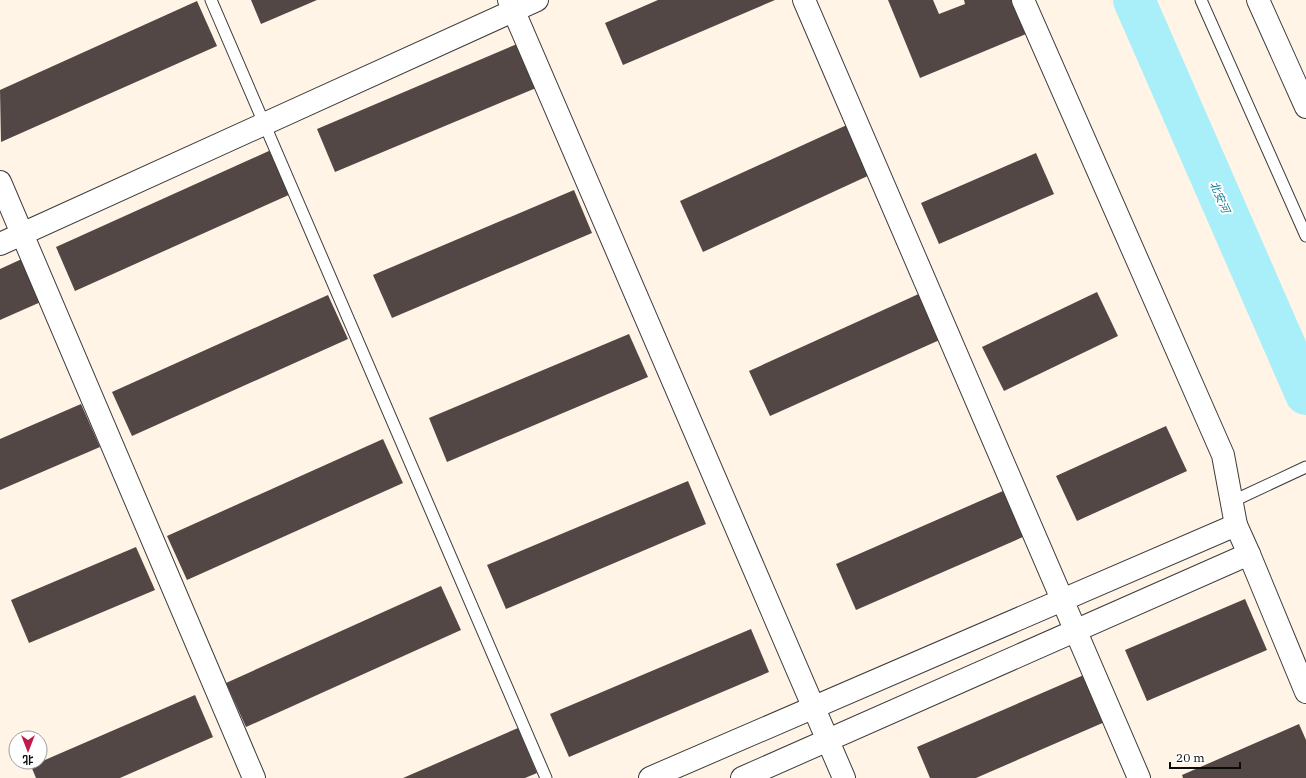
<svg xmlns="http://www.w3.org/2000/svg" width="1306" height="778" viewBox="0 0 1306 778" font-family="'IBM Plex Serif','Noto Sans SC',serif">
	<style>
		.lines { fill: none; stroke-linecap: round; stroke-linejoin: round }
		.river { stroke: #a8eff9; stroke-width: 42 }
		.building { fill: #534746 }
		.lane-casing { stroke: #3d3d3d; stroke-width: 13 }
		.street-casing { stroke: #3d3d3d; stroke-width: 24 }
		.lane { stroke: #fff; stroke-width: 11 }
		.street { stroke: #fff; stroke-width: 22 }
		.labels { text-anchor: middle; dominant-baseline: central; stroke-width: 4; stroke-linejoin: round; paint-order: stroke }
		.water-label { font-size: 11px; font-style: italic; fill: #0e7f99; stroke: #fff }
	</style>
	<rect width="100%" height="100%" fill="#fff4e6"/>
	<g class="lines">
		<path class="river" d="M1134 0 1306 394"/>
	</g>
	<g class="building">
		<path d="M251 0H317L261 24Z"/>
		<path d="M658 0H775L623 65 605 23Z"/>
		<path d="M888 0H933L939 14 965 4 964 0H1012L1026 34 920 78Z"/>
		<path d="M197 1 217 46 1 142 0 90Z"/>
		<path d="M517 44 536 88 335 172 317 129Z"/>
		<path d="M849 124 872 174 703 252 680 201Z"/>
		<path d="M271 150 291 194 75 291 56 247Z"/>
		<path d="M1036 153 1054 194 939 244 921 203Z"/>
		<path d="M574 190 592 233 392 318 373 275Z"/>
		<path d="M24 258 43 301 0 320V269Z"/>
		<path d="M923 292 944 338 770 416 749 371Z"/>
		<path d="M1097 292 1118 336 1004 391 982 347Z"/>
		<path d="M328 295 348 339 132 436 112 392Z"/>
		<path d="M629 334 648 377 447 462 429 418Z"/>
		<path d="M81 404 100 447 0 490V439Z"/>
		<path d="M1166 426 1187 471 1077 521 1056 476Z"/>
		<path d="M383 439 403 483 187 580 167 536Z"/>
		<path d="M688 481 706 524 506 609 487 565Z"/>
		<path d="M1012 487 1032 533 856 610 836 564Z"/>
		<path d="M136 547 155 590 29 643 11 600Z"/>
		<path d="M441 586 461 630 246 727 226 683Z"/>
		<path d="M1245 599 1267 650 1147 701 1125 650Z"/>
		<path d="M751 629 769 672 569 757 550 714Z"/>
		<path d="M1093 671 1114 718 976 778H930L917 747Z"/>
		<path d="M195 695 213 737 120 778H36L31 766Z"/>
		<path d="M1299 724 1306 740V778H1183L1182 775Z"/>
		<path d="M518 728 537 773 525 778H403Z"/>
	</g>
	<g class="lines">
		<g class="lane-casing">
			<g id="lane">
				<path d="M211 0 546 778"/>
				<path d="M1201 0 1306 236"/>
				<path d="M1231 502 1306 467"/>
			</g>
		</g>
		<g class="street-casing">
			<g id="street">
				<path d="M509 0 844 778"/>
				<path d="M804 0 1139 778"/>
				<path d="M1023 0 1223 455 1236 525"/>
				<path d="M1258 0 1306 107"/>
				<path d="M0 182 254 778"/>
				<path d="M0 244 537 0"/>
				<path d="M1249 554 1306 692"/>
				<path d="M650 778 1236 525 1249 554 742 778"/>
			</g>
		</g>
		<use href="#lane" class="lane"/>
		<use href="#street" class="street"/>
	</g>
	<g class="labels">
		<g class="water-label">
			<text transform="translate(1220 197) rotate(66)">北安河</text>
		</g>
	</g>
	<g transform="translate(28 750) rotate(180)"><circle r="19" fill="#ffffff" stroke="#9d9d9d"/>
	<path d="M0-3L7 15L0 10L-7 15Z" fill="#bf1c4d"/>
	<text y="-6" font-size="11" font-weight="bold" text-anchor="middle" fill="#0a0a0a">北</text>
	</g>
	<path d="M1170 762v6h70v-6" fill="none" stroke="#0a0a0a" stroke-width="2"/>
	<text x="1176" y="762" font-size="12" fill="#0a0a0a" stroke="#ffffff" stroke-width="3" paint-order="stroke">20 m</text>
</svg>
